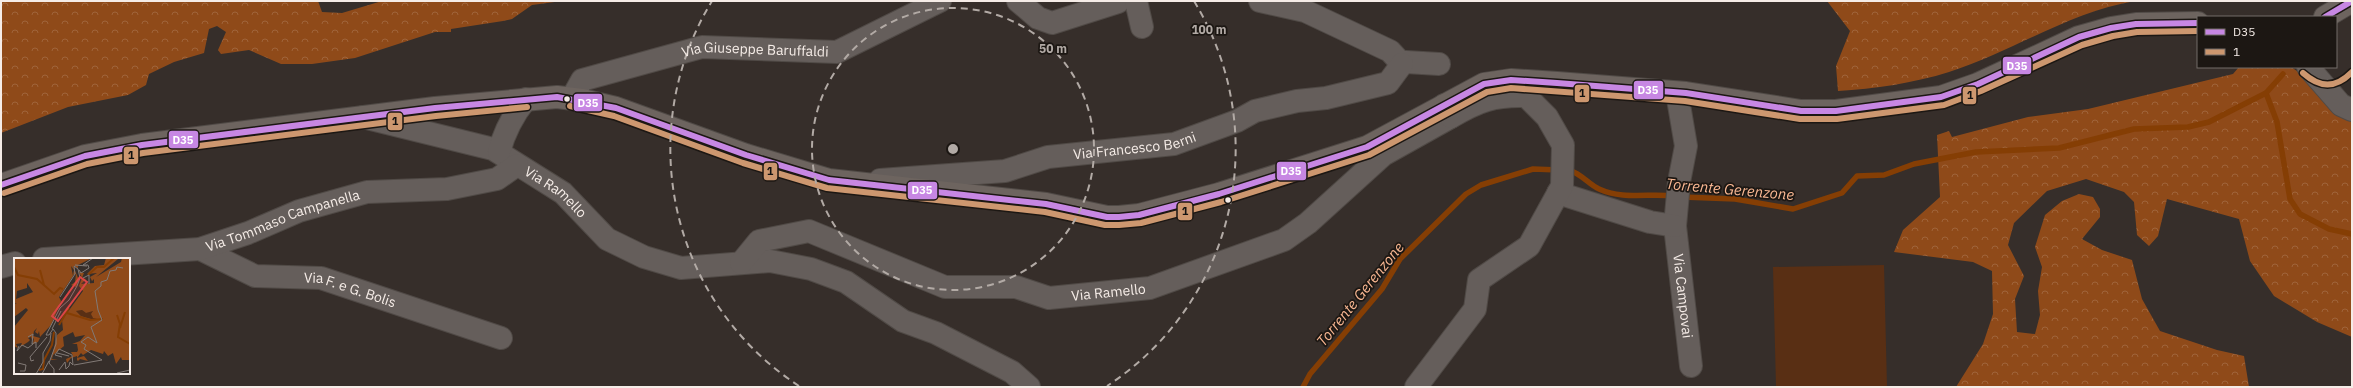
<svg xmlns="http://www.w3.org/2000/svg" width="2353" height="388" viewBox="0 0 2353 388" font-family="'IBM Plex Sans',sans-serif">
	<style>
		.forest { fill: url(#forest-crowns) }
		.garden { fill: #592f14 }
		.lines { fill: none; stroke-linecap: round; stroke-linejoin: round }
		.stream { stroke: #853e04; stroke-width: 5.5 }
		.minor-casing { stroke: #504a46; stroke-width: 24 }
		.major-casing { stroke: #504a46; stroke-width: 24 }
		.minor { stroke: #655e5b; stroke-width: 22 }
		.major { stroke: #6d645f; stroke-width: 22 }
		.bus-1-casing { stroke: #1c1713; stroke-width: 9 }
		.bus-2-casing { stroke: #1c1713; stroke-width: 9 }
		.bus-1 { stroke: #c787e3; stroke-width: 6 }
		.bus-2 { stroke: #cd976f; stroke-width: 6 }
		.ring { fill: none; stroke: #b2aaa5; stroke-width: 2; stroke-dasharray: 7 5 }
		.bus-dot { fill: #f5ece7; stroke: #1c1713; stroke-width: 1.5 }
		.labels { text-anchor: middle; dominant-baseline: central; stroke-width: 3.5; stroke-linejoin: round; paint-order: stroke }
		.street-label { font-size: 14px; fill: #f5ece7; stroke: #1c1713 }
		.water-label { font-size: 15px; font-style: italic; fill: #f9b792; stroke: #1c1713 }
		.inset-river { fill: none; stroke: #853e04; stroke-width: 2 }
		.inset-road { fill: none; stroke: #827a76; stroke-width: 1 }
		.view { fill: #db4545; fill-opacity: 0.15; stroke: #db4545; stroke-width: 2 }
		.inset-edge { fill: none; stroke: #f5ece7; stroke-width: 2 }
		.centre { fill: #b2aaa5; stroke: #1c1713; stroke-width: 2 }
		.ring-label { font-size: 12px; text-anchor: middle; font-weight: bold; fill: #b2aaa5; stroke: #1c1713; stroke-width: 3.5; stroke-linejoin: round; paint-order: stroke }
		.line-badge { stroke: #1c1713; stroke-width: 1.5 }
		.badge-label { font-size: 11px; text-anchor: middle; font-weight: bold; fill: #fff }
		.pale-badge-label { font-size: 11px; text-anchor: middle; font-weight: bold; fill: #111 }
	</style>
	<defs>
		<pattern id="forest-crowns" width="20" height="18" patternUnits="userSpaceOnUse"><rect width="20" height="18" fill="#8f4a19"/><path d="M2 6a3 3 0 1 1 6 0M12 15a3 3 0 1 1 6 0" fill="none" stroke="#9f643a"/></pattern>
	</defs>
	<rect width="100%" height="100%" fill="#362e2a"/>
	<g class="forest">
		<path d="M1 1H318L322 12 342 13 382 1H562L532 5 512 19 503 21 451 29V32H435L355 58 312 64H281L249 50 221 54 218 50 226 32 217 26 209 29 204 53 174 62 149 74 146 85 128 95 68 107 1 133Z"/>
		<path d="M1827 1H2135C2069 12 2012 52 1949 72 1914 83 1874 89 1838 91L1836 66 1850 31Z"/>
		<path d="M2239 67H2291L2352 108V337L2317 322 2274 296 2250 261 2239 219 2167 199 2158 236 2149 246 2137 235 2134 202 2124 192 2086 179 2047 191 2014 223 2008 245 2024 276 2015 299 2017 332 2035 334 2040 315 2038 291 2042 267 2035 247 2045 215 2062 201 2079 194 2093 197 2100 209V217L2082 239 2102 250 2132 260 2142 299 2160 331 2217 350 2244 356 2249 387H1956L1983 344 1993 314 1992 271 1973 262 1894 252 1903 230 1940 197 1937 135 1949 131 1952 137 2028 117 2088 109 2233 74Z"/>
	</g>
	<path class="garden" d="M1884 265 1887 387H1776L1773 267Z"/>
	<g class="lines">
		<g class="stream">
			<path d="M2266 93 2277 122 2290 199 2300 214 2329 229 2352 234"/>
			<path d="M1567 170C1579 171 1589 185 1599 189 1623 200 1649 193 1674 196"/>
			<path d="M1682 197 1735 199 1793 209 1842 193 1857 176 1884 175 1914 164 1976 152 2059 148 2134 129 2188 127 2209 122 2266 93 2283 74"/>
			<path d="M1303 387 1310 374 1382 289 1400 259 1466 194 1481 185 1533 169 1559 170"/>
		</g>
		<g class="minor-casing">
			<g id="minor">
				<path d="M1018 1 1038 18 1052 23 1118 2"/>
				<path d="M1136 1 1142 27"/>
				<path d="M1260 1 1305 11 1390 51 1402 64 1406 62 1439 64"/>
				<path d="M2308 67 2341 105 2352 110"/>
				<path id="s1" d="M1677 93 1686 146 1679 182 1675 226 1691 366"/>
				<path id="s2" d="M572 98 582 80 702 47 837 52 940 1"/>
				<path id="s3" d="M363 117 493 149 563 193 607 239 644 257 681 268 770 261 811 269 846 282 903 321 936 333 1012 372 1029 387"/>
				<path d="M499 152C504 133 513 115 526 99"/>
				<path id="s4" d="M880 180 1005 171 1048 157 1174 144 1237 121 1255 111 1297 101 1326 98 1388 83 1402 64"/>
				<path d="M1558 193 1650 222 1675 226"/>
				<path id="s5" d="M200 249 255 276 321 278 501 338"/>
				<path id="s6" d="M44 259 200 249 248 233 299 211 367 192 447 189 497 179 517 165"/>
				<path id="s7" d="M741 263 759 241 809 231 945 287H1016L1049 298 1150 288 1284 240 1308 223 1383 155 1451 117"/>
				<path d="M1 267 15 263"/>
				<path d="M1416 387 1475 309 1479 280 1529 246 1562 186 1563 145 1547 117 1526 96C1494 95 1478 101 1451 117L1444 105"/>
			</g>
		</g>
		<g class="major-casing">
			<g id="major">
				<path d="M2325 17 2352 1"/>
				<path d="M1 185 85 156 142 145 435 108 557 97 582 100 616 108 746 155 829 180 1046 204 1107 217H1119L1139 215 1219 194 1367 147 1484 84 1511 80 1557 83 1686 93 1801 111H1836L1941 97 1978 84 2079 37 2111 28 2136 24 2198 23"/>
			</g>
		</g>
		<use href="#minor" class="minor"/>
		<use href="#major" class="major"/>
		<g class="bus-1-casing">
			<g id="bus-1">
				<path d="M2325 17 2352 1"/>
				<path d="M1 185 85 156 142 145 435 108 557 97 616 108 746 155 829 180 1046 204 1107 217H1119L1139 215 1219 194 1367 147 1484 84 1511 80 1557 83 1686 93 1801 111H1836L1941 97 1978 84 2079 37 2111 28 2136 24 2198 23"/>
			</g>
		</g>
		<g class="bus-2-casing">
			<g id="bus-2">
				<path d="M2303 73C2320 88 2335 89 2352 72"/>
				<path d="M570 106 614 116 743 163 827 188 1045 212 1105 225H1119L1141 223 1221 202 1369 155 1487 92 1511 88 1685 101 1800 119H1837L1944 105 1981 91 2082 45 2113 36 2137 32 2198 31"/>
				<path d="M4 193 87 164 143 153 436 116 527 107"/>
			</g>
		</g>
		<use href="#bus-1" class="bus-1"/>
		<use href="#bus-2" class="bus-2"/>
	</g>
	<g class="ring">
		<circle cx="953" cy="149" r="141"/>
		<path d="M799 386A283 283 0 0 1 712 1M1194 1A283 283 0 0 1 1107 386"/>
	</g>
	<g class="bus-dot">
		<circle cx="567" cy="99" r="3.5"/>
		<circle cx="1228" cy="200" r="3.5"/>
	</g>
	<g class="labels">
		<g class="street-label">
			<text stroke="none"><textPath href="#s2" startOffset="198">Via Giuseppe Baruffaldi</textPath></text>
			<text stroke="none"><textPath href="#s4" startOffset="258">Via Francesco Berni</textPath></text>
			<text stroke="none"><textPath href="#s3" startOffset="210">Via Ramello</textPath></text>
			<text stroke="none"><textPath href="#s6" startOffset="244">Via Tommaso Campanella</textPath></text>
			<text stroke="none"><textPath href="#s5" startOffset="158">Via F. e G. Bolis</textPath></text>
			<text stroke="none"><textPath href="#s7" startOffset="392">Via Ramello</textPath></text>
			<text stroke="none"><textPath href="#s1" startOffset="205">Via Campovai</textPath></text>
		</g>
		<g class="water-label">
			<text transform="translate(1730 189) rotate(5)">Torrente Gerenzone</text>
			<text transform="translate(1360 294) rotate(-51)">Torrente Gerenzone</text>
		</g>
	</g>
	<g transform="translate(14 258)">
		<rect width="116" height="116" fill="#362e2a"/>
		<path d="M68 52 72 55 79 52 78 59 83 61 81 62 67 58 62 53Z" fill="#592f14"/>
		<path d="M0 0H78L64 7V10L59 8 65 22 62 29 57 27 61 24 62 16 59 17 60 12 57 8 59 18 45 39 47 43 37 67 26 79 25 73 24 76 21 74 23 70 20 73 19 78 26 80 24 84 19 86 20 80 18 82 17 79 14 80 16 82 14 84 6 89 8 85 2 86 4 90 0 88V69L14 52 12 50 0 59V46H3L0 45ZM13 25 19 34 2 41 3 33 13 30ZM92 0 104 1 82 19 107 4 108 0H116V105L115 102H108L107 99 102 106 99 95 94 98 90 93 89 96 77 92 69 97 67 95 63 100 70 98 74 103 66 101 64 103 63 102V98L57 100 53 105 52 101 59 98 57 94H63L64 92 63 86H58L66 83 71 77 61 79 59 74 49 79 50 88 39 97 38 101H44L37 102 43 77 49 72 48 62 69 33 65 28 68 20 65 14 70 15 68 20 72 21 67 26 80 25V21L78 23 76 19 83 15 73 16 81 8 90 7ZM68 52 72 55 79 53 77 56 79 60 83 61 81 62 67 58 62 53Z" fill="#8f4a19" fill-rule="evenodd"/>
		<path class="inset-river" d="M0 9 4 17 23 21 40 36 46 30 49 31M26 12 30 27M74 17 83 9H90L100 0M53 55 76 62 89 61M103 57 106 66 104 79 116 86M45 67 55 50M106 70 111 54M25 112 29 111 30 102 38 87 40 74"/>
		<path class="inset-road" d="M61 7 73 8M65 12 67 15 75 10 74 7H69L79 0M69 20 75 17V26M46 39 61 16 60 8 64 11M88 62 84 52 81 33 87 28V24L93 22 96 13 102 12 103 9 109 10M38 71 47 53M14 79 19 76 18 86 22 84V90M5 88 3 93 8 87 14 90 19 86M43 95 55 98M48 99 41 97 45 91 58 97M20 102 17 103 16 99 33 79M88 102 70 91 72 87 67 84 74 79 83 85 77 69 88 62M4 105 12 107 11 113H6M60 107 88 102M45 112 51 104 52 111 55 108 56 104 59 107 58 97M103 115 116 112M22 116 29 104V95L36 83 37 75M28 116 35 103M40 116V111L35 105 42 86V75L39 71 35 77H32L46 50 55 42 63 28 66 20 64 11"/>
		<path class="view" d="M66 19 73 24 44 63 38 58Z"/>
		<rect width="116" height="116" class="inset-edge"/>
	</g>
	<circle cx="953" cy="149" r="6" class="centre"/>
	<g class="ring-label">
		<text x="1209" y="34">100 m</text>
		<text x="1053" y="53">50 m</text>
	</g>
	<g class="line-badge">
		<rect x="2002" y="56" width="30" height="19" rx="4" fill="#c787e3"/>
		<rect x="1633" y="80" width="31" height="20" rx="4" fill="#c787e3"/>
		<rect x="1574" y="84" width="16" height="19" rx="4" fill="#cd976f"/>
		<rect x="1962" y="86" width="15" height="19" rx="4" fill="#cd976f"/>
		<rect x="573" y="93" width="30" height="19" rx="4" fill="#c787e3"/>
		<rect x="387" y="112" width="16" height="19" rx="4" fill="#cd976f"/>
		<rect x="168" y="130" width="31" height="19" rx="4" fill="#c787e3"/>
		<rect x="123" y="146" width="16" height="19" rx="4" fill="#cd976f"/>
		<rect x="1276" y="161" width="31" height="20" rx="4" fill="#c787e3"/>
		<rect x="763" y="162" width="15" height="19" rx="4" fill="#cd976f"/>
		<rect x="907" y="181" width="31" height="19" rx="4" fill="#c787e3"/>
		<rect x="1177" y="202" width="16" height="19" rx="4" fill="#cd976f"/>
	</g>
	<g class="badge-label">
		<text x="2017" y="70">D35</text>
		<text x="1648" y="94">D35</text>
		<text x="588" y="107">D35</text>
		<text x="183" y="144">D35</text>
		<text x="1291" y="175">D35</text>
		<text x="922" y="194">D35</text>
	</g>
	<g class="pale-badge-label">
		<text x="1582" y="97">1</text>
		<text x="1970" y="99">1</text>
		<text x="395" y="125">1</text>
		<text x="131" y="159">1</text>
		<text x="770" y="175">1</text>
		<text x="1185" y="215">1</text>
	</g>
	<rect width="2353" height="388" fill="none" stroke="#f5ece7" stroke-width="4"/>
	<rect x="2197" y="16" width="140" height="52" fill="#1c1713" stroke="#736c68"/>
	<rect x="2205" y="29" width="20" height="6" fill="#c787e3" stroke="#736c68"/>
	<text x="2233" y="36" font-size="12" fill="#f5ece7">D35</text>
	<rect x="2205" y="49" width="20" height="6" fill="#cd976f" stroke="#736c68"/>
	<text x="2233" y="56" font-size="12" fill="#f5ece7">1</text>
</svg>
